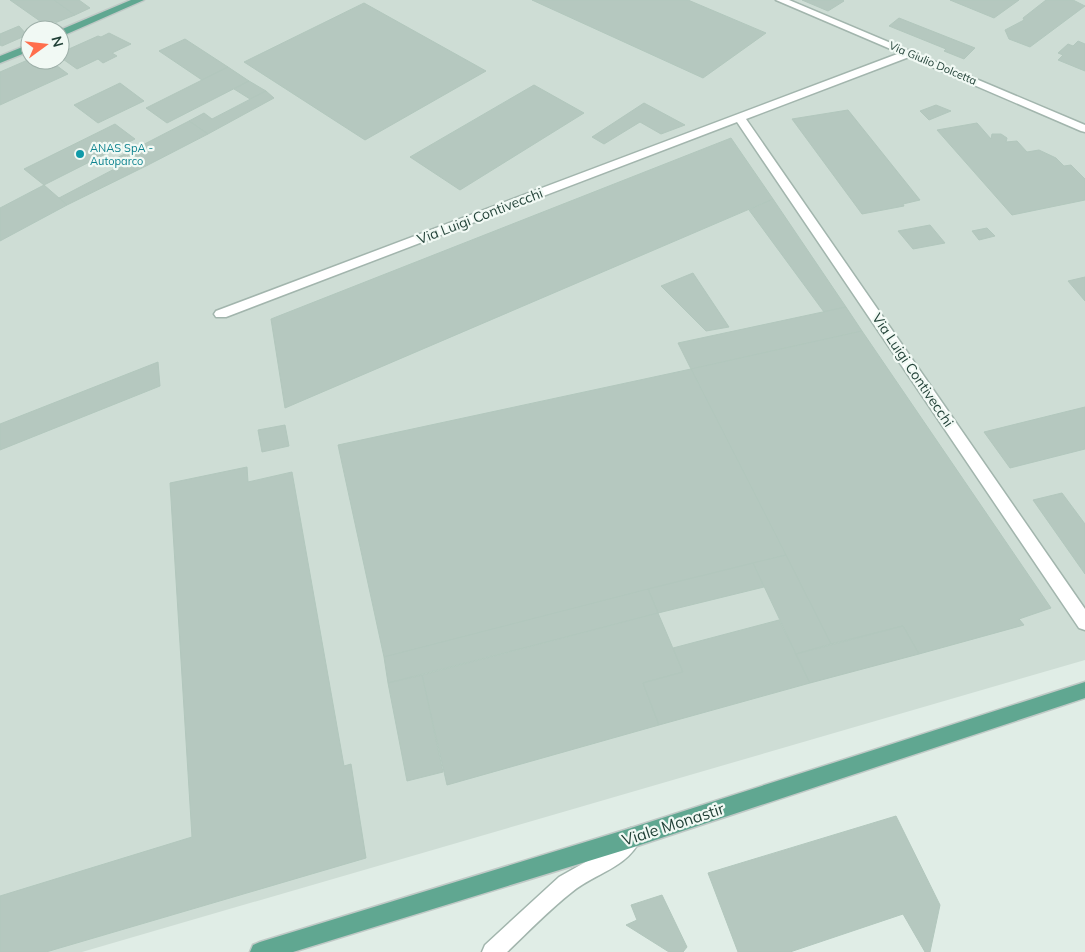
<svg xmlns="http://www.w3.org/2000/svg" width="1085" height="952" viewBox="0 0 1085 952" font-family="Mulish,sans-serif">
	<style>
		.built { fill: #ceddd5; fill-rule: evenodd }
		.building { fill: #b5c8bf; stroke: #b2c7bd }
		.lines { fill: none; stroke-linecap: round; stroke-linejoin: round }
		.minor-casing { stroke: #a2b5ad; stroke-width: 3 }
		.major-casing { stroke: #c0c9c6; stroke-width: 3 }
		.minor { fill: #fff; fill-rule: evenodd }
		.major { fill: #60a791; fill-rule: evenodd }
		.culture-dot { fill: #0f9aa8; stroke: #f1f9f4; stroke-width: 2 }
		.labels { text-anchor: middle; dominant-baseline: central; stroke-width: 4.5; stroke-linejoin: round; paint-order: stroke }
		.far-street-label { font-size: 11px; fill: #1f3f35; stroke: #f1f9f4 }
		.far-culture-label { font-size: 11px; fill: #0d838f; stroke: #f1f9f4; text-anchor: start }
		.street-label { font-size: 14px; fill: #1f3f35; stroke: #f1f9f4 }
		.near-street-label { font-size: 16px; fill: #1f3f35; stroke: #f1f9f4 }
	</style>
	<rect width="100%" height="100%" fill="#e0ede6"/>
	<path class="built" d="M0 0H1085V660L82 952H0ZM30 30H60V60H30Z"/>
	<g class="building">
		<path d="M10 0H54L75 15 47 26Z"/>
		<path d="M54 0H79L90 8 75 15Z"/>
		<path d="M532 0H688L766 33 703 78Z"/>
		<path d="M802 0H843L844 1 828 11Z"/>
		<path d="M950 0H1019L994 18Z"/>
		<path d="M1046 0H1073L1085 6 1030 47 1009 39 1005 30 1024 20 1023 18Z"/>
		<path d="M364 3 486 71 365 140 244 62Z"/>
		<path d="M899 18 975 48 964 59 944 51 946 49 889 26Z"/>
		<path d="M19 26 27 35 2 46 0 45V34Z"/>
		<path d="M109 33 131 44 112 53 117 56 103 63 98 59 77 69 60 57V53L98 36 101 37Z"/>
		<path d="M185 39 228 67 202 80 159 51Z"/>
		<path d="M1078 41 1085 44V71L1058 60 1063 55 1058 53 1068 44 1073 46Z"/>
		<path d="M30 59 49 60 68 74 0 105V72Z"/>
		<path d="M228 67 249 81 167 123 146 108Z"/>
		<path d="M249 81 266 91 250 99 234 89Z"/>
		<path d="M120 83 144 101 98 123 74 105Z"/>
		<path d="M534 85 584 113 460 190 410 157Z"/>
		<path d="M266 91 274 98 208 134 189 121 204 113 212 119Z"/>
		<path d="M644 103 685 125 661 134 640 122 604 144 592 137Z"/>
		<path d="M936 105 951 111 929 120 920 111Z"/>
		<path d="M848 110 920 200 903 204 904 206 862 214 792 119Z"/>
		<path d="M189 121 208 134 148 165 129 152Z"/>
		<path d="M977 123 991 139 992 134H1001L1007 138 1006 142 1017 141 1027 152 1039 150 1056 158 1064 166 1071 165 1085 179V200L1012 215 937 130Z"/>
		<path d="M115 124 135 139 44 185 24 169Z"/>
		<path d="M731 138 773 199 285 408 271 319Z"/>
		<path d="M129 152 148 165 67 205 59 198 122 165 114 159Z"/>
		<path d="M44 185 67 205 0 241V208Z"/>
		<path d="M773 199 846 307 824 312 749 210Z"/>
		<path d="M930 225 945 243 913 249 898 231Z"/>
		<path d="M987 228 995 236 979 240 972 231Z"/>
		<path d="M693 273 729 327 706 331 661 286Z"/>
		<path d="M1085 277V301L1068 281Z"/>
		<path d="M846 307 862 331 691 369 678 343Z"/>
		<path d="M862 331 1051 608 1019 619 1024 625 919 654 903 626 831 644 691 369Z"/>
		<path d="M158 362 160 386 0 450V424Z"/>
		<path d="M691 369 786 555 384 657 338 445Z"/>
		<path d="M1085 407V449L1010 468 984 432Z"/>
		<path d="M285 425 289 446 262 452 258 430Z"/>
		<path d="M247 467 248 482 292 472 344 766 351 764 366 858 46 952H0V896L192 837 170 483Z"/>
		<path d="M1062 493 1085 524V574L1033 500Z"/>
		<path d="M786 555 831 644 796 654 753 563Z"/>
		<path d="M753 563 764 587 658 613 648 589Z"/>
		<path d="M648 589 658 613 388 683 384 657Z"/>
		<path d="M658 613 683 672 643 683 659 725 447 785 422 675Z"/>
		<path d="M779 620 810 683 659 725 643 683 683 672 673 648Z"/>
		<path d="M903 626 919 654 810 683 796 654Z"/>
		<path d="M422 675 443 772 407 781 388 683Z"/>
		<path d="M896 816 940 905 930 952H925L903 914 790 952H738L708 873Z"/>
		<path d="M662 895 687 947 683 952H669L626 925 637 920 631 905Z"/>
	</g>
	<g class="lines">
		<g class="minor-casing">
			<g id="minor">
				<path d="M776 0H789L1085 125V132L1081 131 909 57 746 119 1085 609V630L1079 628 737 122 226 317H216L214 314 216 311 900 53Z"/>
				<path d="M631 828 638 831 641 838C628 868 595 873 572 892 549 910 528 932 507 952H482L485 945 559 877 607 850 624 831Z"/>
			</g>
		</g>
		<g class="major-casing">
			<g id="major">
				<path d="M131 0H144L60 37V30Z"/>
				<path d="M30 44V51L0 63V56Z"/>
				<path d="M1085 682V698L631 848 293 952H250L253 945 260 942 631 828Z"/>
			</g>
		</g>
		<use href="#minor" class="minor"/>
		<use href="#major" class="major"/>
	</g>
	<circle class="culture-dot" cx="80" cy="154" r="5"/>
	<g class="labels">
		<g class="far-street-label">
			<text transform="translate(933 63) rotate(23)">Via Giulio Dolcetta</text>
		</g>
		<g class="far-culture-label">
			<text x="90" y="148">ANAS SpA -<tspan x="90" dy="13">Autoparco</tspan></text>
		</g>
		<g class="street-label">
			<text transform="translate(480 216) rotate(-21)">Via Luigi Contivecchi</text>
			<text transform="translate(913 370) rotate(56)">Via Luigi Contivecchi</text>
		</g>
		<g class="near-street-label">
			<text transform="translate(673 824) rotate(-18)">Viale Monastir</text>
		</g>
	</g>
	<g transform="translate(45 45) rotate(75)"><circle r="24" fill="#f1f9f4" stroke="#9dafa8"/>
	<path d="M0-4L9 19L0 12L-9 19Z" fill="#ff6e4c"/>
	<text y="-8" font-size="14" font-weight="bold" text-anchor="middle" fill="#1f3f35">N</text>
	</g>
</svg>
